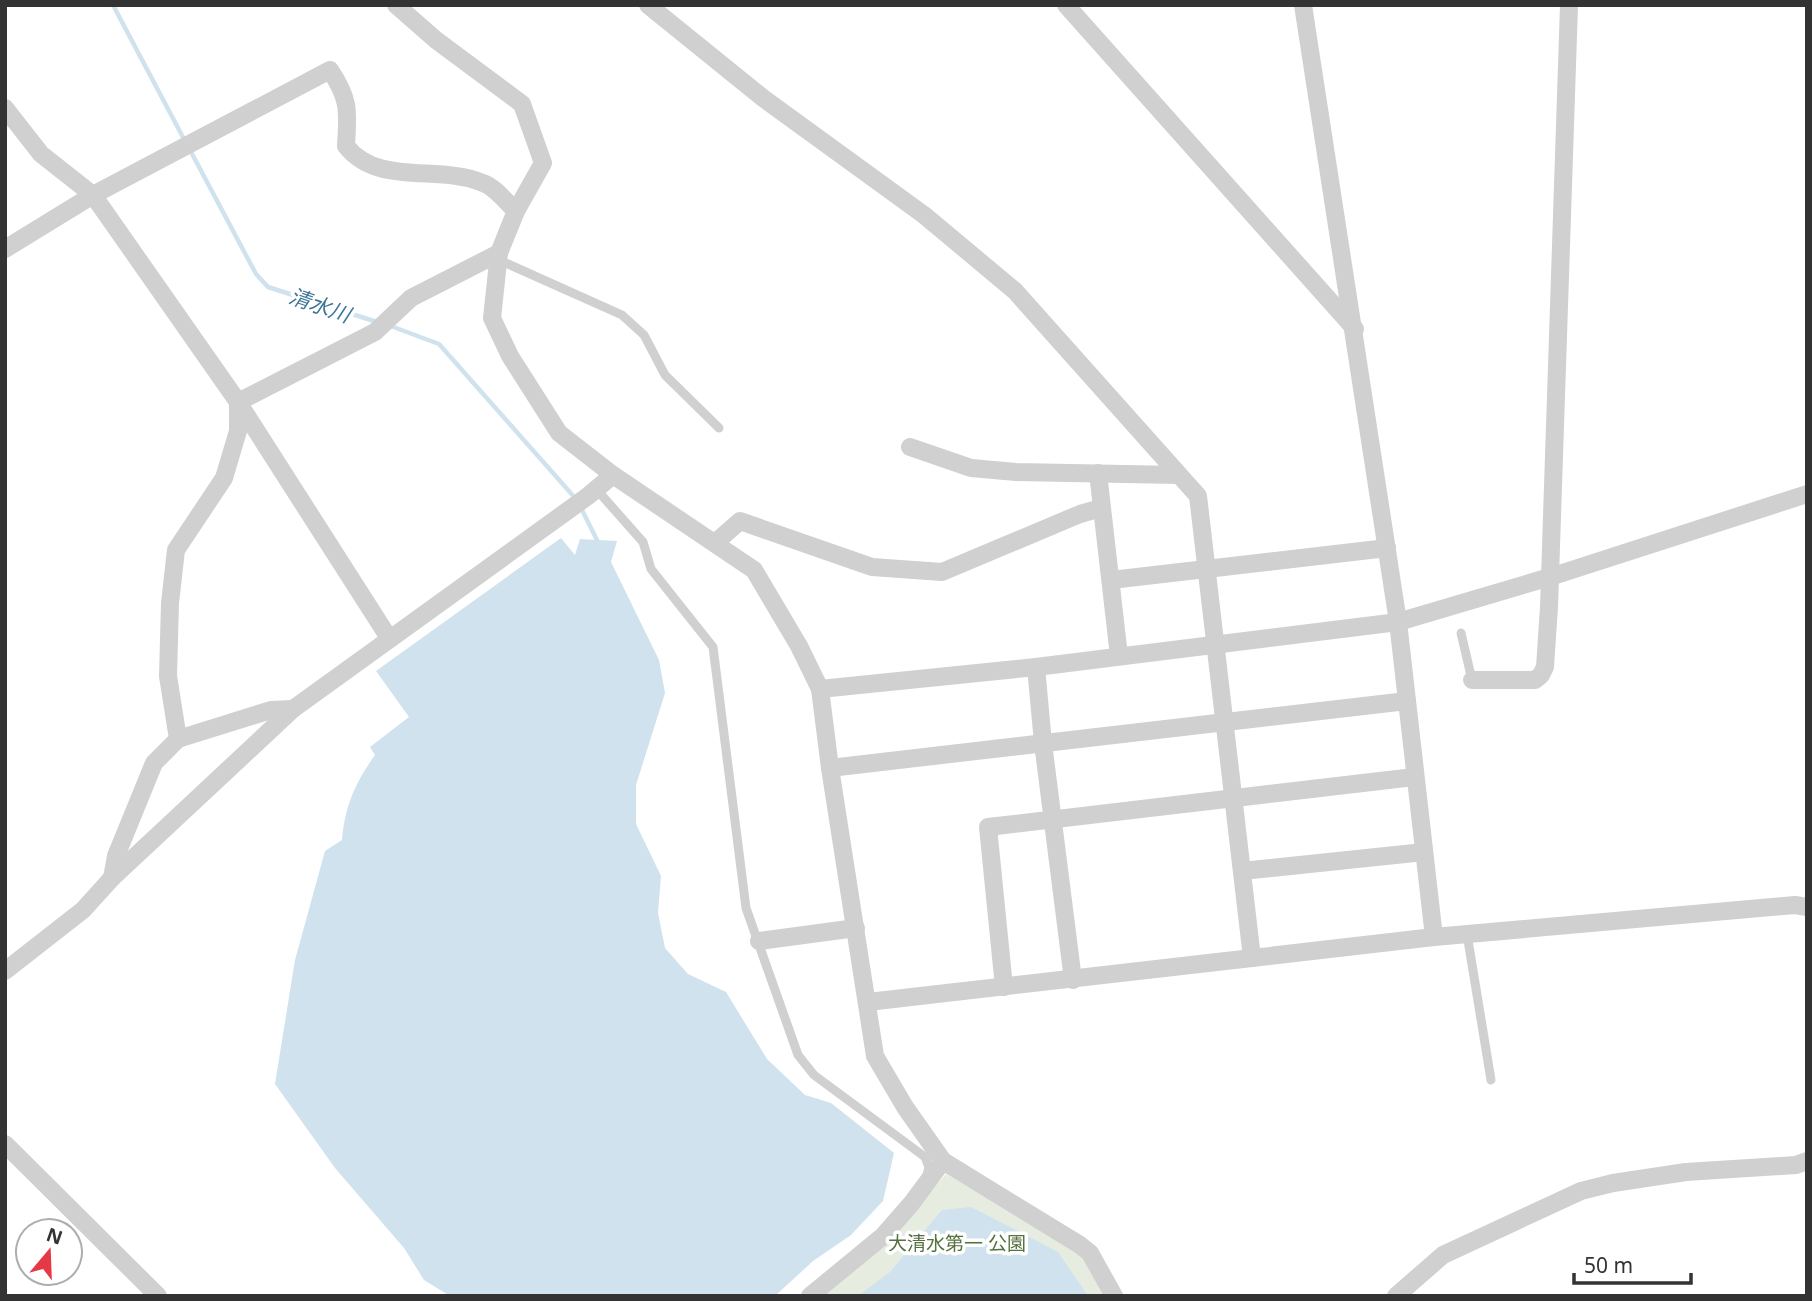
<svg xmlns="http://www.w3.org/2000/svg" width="1812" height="1301" viewBox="0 0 1812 1301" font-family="'Noto Sans','Noto Sans JP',sans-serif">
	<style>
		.green { fill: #e6ecdf }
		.water { fill: #cfe2ee }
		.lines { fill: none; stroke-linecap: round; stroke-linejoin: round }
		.stream { stroke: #cfe2ee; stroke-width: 4.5 }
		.lane { stroke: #d0d0d0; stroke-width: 9 }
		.street { stroke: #d0d0d0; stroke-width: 18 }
		.labels { text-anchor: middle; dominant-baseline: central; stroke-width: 7; stroke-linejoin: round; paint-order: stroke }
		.park-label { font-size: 19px; fill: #56703f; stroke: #fff }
		.water-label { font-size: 21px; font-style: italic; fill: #3f7597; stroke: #fff }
	</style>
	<rect width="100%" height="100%" fill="#fff"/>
	<path class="green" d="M946 1174 1078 1249 1109 1296H820L882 1246Z"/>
	<g class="water">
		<path d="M561 538 575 555 580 539 617 541 611 562 659 660 665 693 636 785V824L661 876 658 913 665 948 688 974 726 992 767 1059 805 1095 831 1103 894 1153 883 1201 851 1235 813 1261 775 1296H450L424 1280 404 1248 335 1168 275 1084 295 960 325 851 342 840C345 806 355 783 375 755L370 747 409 717 376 671Z"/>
		<path d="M971 1207 1058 1252 1088 1296H858L890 1272 942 1210Z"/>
	</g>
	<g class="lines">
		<g class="stream">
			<path d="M113 5 186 143"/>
			<path d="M190 150 256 274 268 287 380 323"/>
			<path d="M388 325 439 344 576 499"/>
			<path d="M580 506 597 540"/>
		</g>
		<g class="lane">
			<path d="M499 260 622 315 644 335 665 375 719 428"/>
			<path d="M597 490 643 542 651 569 713 647 746 908 798 1055 814 1075 925 1157 929 1167 927 1175"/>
			<path d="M1461 633 1472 680"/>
			<path d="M1467 934 1491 1080"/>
		</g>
		<g class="street">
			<path d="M396 5 436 40 522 104 543 163 516 211 499 253 492 318 510 356 559 433 613 475 754 570 799 646 820 689 830 768 875 1056 905 1107 943 1161 1080 1245 1090 1253 1114 1296"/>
			<path d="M648 5 763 98 924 215 1015 291 1198 496 1252 958 1434 937 1795 905 1807 907"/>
			<path d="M1066 5 1355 329"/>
			<path d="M1303 5 1398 622 1434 937"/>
			<path d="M5 108 41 154 93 195 238 402 389 638"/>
			<path d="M5 249 93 195 330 70C350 100 348 111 346 146 378 187 439 164 483 183 495 187 506 202 516 211"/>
			<path d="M238 402 375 332 411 298 499 253"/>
			<path d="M910 447 971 468 1016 472 1179 475"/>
			<path d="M1098 473 1119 656"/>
			<path d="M716 542 740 521 872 567 942 572 1080 514 1101 508"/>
			<path d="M1111 580 1387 548"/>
			<path d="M1036 667 1043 743 1073 980"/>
			<path d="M1472 680H1535L1541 675 1545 667 1549 607 1569 5"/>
			<path d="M820 689 1036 667 1398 622 1550 577 1807 494"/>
			<path d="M178 739 271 710 293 709"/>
			<path d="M830 768 1407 701"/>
			<path d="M1242 871 1424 852"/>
			<path d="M112 878 116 856 154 763 178 739 168 676 170 603 176 550 224 478 238 431V402"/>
			<path d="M759 941 856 928"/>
			<path d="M5 971 83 910 112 878 293 709 588 496 613 475"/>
			<path d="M1004 987 988 827 1414 777"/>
			<path d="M868 1002 1252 958"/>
			<path d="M5 1144 158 1296"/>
			<path d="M810 1296 883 1236 911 1204 943 1161"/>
			<path d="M1396 1296 1443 1255 1581 1191 1613 1183 1686 1172 1796 1165 1807 1161"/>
		</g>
	</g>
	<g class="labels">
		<g class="park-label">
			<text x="957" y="1243">大清水第一 公園</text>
		</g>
		<g class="water-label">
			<text transform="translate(320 305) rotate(19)">清水川</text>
		</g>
	</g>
	<rect width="1812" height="1301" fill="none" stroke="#333333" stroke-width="14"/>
	<g transform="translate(49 1252) rotate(19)"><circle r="33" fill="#ffffff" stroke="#adadad" stroke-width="2"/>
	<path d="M0-5L12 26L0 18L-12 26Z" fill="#e63946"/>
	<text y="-10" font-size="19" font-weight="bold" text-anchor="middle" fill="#333333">N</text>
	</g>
	<path d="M1574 1273v10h117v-10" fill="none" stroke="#333333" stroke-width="3.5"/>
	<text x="1584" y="1273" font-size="21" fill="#333333" stroke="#ffffff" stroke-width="5" paint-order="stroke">50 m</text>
</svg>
